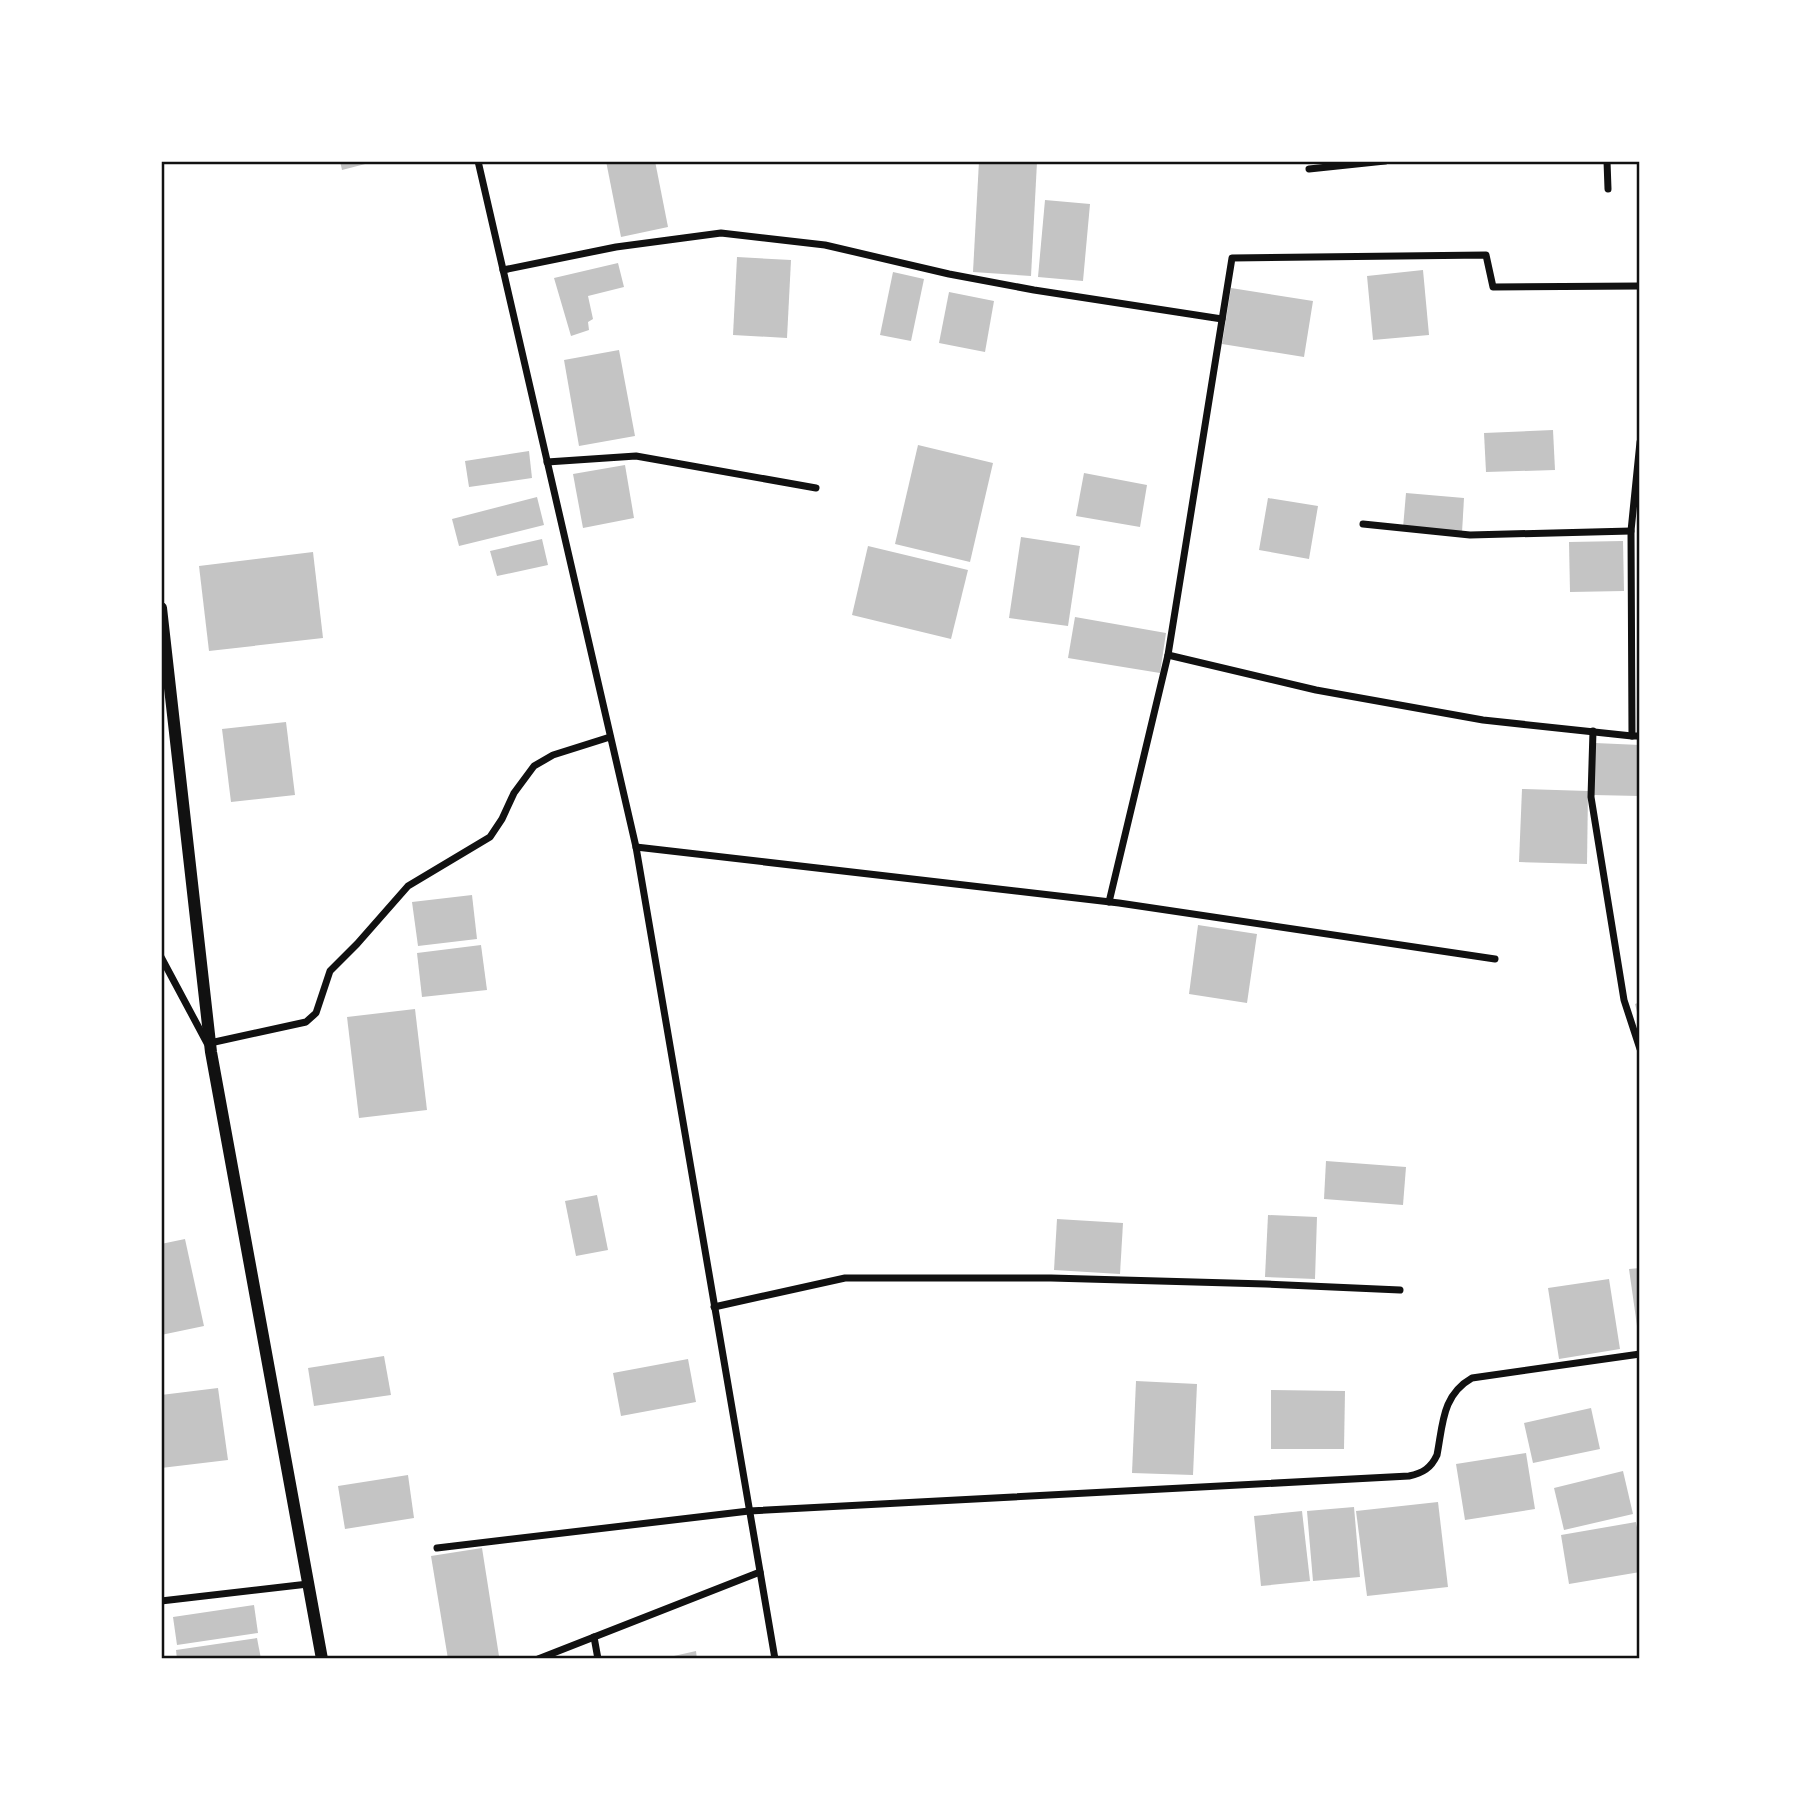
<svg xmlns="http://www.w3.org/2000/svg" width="1801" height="1820" viewBox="0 0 1801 1820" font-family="'Exo 2',sans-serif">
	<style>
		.building { fill: #c4c4c4 }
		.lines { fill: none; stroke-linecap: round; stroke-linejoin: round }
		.minor { stroke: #111; stroke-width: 7 }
		.tertiary { stroke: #111; stroke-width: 12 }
		.neatline { fill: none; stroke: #111; stroke-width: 2.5 }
	</style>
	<rect width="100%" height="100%" fill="#fff"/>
	<g class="building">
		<path d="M340 161H373V162L342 170Z"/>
		<path d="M606 161H655L668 227 621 237Z"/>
		<path d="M979 161 1037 162 1031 276 973 272Z"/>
		<path d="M1045 200 1090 204 1083 281 1038 277Z"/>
		<path d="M737 257 791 260 787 338 733 335Z"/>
		<path d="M618 263 624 287 588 296 593 319 588 322 589 330 571 336 554 278Z"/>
		<path d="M1423 270 1429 335 1373 340 1367 276Z"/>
		<path d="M893 272 924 279 911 341 880 335Z"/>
		<path d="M1231 288 1313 301 1304 357 1222 344Z"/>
		<path d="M949 292 994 301 985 352 939 343Z"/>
		<path d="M619 350 635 436 579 446 564 360Z"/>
		<path d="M1553 430 1555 470 1486 472 1484 433Z"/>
		<path d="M918 445 993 463 970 562 895 544Z"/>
		<path d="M529 451 532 478 469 487 465 461Z"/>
		<path d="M625 465 634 518 583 528 573 474Z"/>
		<path d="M1084 473 1147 485 1140 527 1076 516Z"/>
		<path d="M1406 493 1464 498 1462 533 1403 528Z"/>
		<path d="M537 497 544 525 459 546 452 519Z"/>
		<path d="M1268 498 1318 506 1309 559 1259 550Z"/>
		<path d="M1021 537 1080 546 1068 626 1009 618Z"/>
		<path d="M542 539 548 565 497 576 490 551Z"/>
		<path d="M1623 541 1624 591 1570 592 1569 542Z"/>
		<path d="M868 546 968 570 951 639 852 615Z"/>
		<path d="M313 552 323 638 209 651 199 566Z"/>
		<path d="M1075 617 1166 633 1160 673 1068 658Z"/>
		<path d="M286 722 295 795 231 802 222 729Z"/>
		<path d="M1595 743 1640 745V796L1593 795Z"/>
		<path d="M1522 789 1588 791 1587 864 1519 862Z"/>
		<path d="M472 895 477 939 418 946 412 902Z"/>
		<path d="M1198 925 1257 934 1247 1003 1189 994Z"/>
		<path d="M481 945 487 990 422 997 417 953Z"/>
		<path d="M1640 1002V1020H1639L1635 1004Z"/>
		<path d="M415 1009 427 1110 359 1118 347 1017Z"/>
		<path d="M1326 1161 1406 1167 1403 1205 1324 1199Z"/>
		<path d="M597 1195 608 1250 576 1256 565 1201Z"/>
		<path d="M1268 1215 1317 1217 1315 1279 1265 1277Z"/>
		<path d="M1057 1219 1123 1223 1120 1274 1054 1270Z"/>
		<path d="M185 1239 204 1326 161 1335V1244Z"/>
		<path d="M1640 1268V1333H1638L1629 1269Z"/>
		<path d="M1609 1279 1620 1349 1559 1359 1548 1288Z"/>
		<path d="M384 1356 391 1395 314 1406 308 1368Z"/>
		<path d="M688 1359 696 1402 621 1416 613 1373Z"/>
		<path d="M1136 1381 1197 1384 1193 1475 1132 1473Z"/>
		<path d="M218 1388 228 1460 161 1468V1395Z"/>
		<path d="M1271 1390 1345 1391 1344 1449H1271Z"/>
		<path d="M1591 1408 1600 1449 1533 1463 1524 1423Z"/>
		<path d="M1526 1453 1535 1509 1465 1520 1456 1464Z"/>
		<path d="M1623 1471 1633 1514 1564 1530 1554 1488Z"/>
		<path d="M408 1475 414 1518 345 1529 338 1486Z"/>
		<path d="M1438 1502 1448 1587 1367 1596 1356 1511Z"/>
		<path d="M1354 1507 1360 1577 1313 1581 1307 1511Z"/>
		<path d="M1302 1511 1310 1581 1261 1586 1254 1516Z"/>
		<path d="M1636 1522 1640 1544V1572L1569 1584 1561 1535Z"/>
		<path d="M482 1548 499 1656 480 1659H448L431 1556Z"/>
		<path d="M254 1605 258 1633 177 1645 173 1617Z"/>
		<path d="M257 1638 261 1659H177L176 1650Z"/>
		<path d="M696 1651 697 1659H665V1658Z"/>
	</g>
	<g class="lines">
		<g class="minor">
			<path d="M478 161 636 847 775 1659"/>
			<path d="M1607 161 1608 189"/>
			<path d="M1309 169 1385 161"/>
			<path d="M503 270 616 247 721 233 825 245 949 274 1034 290 1222 319"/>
			<path d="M1640 442 1631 531 1632 736H1640"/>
			<path d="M547 462 636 456 816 488"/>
			<path d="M1363 524 1470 535 1631 531"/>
			<path d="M1168 655 1316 690 1483 720 1632 736"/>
			<path d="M1593 731 1591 797 1624 1000 1640 1049"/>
			<path d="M636 847 1119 903 1495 959"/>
			<path d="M1109 902 1168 655 1232 258 1486 255 1493 287 1640 286"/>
			<path d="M161 957 207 1043"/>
			<path d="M210 1043 306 1022 316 1013 330 971 357 944 408 886 490 837 502 819 514 793 534 766 553 755 610 737"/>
			<path d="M714 1307 845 1278H1051L1266 1284 1400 1290"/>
			<path d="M437 1548 749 1511 1409 1476C1423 1473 1431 1468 1437 1455 1443 1424 1442 1395 1472 1378L1640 1354"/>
			<path d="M161 1601 308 1584"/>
			<path d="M594 1637 598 1659"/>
			<path d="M538 1659 760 1572"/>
		</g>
		<path class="tertiary" d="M161 608 211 1052 322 1659"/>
	</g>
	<rect width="1801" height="1820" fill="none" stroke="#ffffff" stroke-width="326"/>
	<rect x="163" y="163" width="1475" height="1494" class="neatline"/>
</svg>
